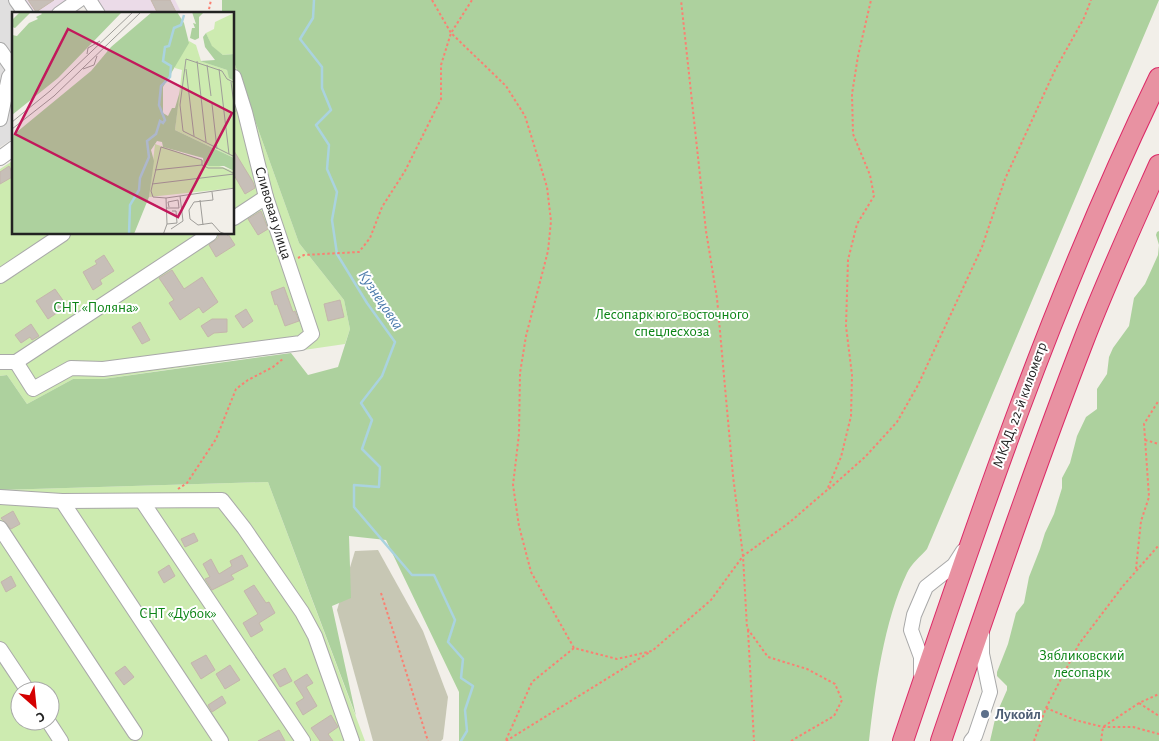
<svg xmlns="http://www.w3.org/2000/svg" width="1159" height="741" viewBox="0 0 1159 741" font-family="'Alegreya Sans',sans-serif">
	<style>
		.residential { fill: #e0dfdf }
		.industrial { fill: #ebdbe8 }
		.construction { fill: #c7c7b4 }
		.grass { fill: #cdebb0; fill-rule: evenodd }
		.forest { fill: #add19e }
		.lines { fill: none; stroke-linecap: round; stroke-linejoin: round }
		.stream { stroke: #aad3df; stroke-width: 2.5 }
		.building { fill: #c7bfb8; stroke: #c4b6ab }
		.minor-casing { stroke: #a9a9a9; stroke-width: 16 }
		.highway-casing { stroke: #dc2a67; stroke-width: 22 }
		.path { stroke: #fa8072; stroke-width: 2; stroke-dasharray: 2.5 2.5; stroke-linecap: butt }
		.minor { stroke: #fff; stroke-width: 14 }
		.highway { stroke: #e892a2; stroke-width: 20 }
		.service-dot { fill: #5c6f8a; stroke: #fff; stroke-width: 2 }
		.labels { text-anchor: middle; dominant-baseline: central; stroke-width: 4; stroke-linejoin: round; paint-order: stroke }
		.street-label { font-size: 15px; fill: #222; stroke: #fff }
		.park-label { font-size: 15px; fill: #0c8416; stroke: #fff }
		.service-label { font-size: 15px; font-weight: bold; fill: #4e5e75; stroke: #fff; text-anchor: start }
		.water-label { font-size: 16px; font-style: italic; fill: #4a7aab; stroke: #fff }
		.inset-river { fill: none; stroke: #aad3df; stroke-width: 2.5 }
		.inset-road { fill: none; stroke: #9f9d99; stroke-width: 1 }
		.view { fill: #c2185b; fill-opacity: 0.15; stroke: #c2185b; stroke-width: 2.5 }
		.inset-edge { fill: none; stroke: #222; stroke-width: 2.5 }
	</style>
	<rect width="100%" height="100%" fill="#f2efe9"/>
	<path class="residential" d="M0 0H11L21 14H14V138L0 147Z"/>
	<g class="industrial">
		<path d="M11 0H73L82 14H21Z"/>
		<path d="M95 0H175L182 14H105Z"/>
	</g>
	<path class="construction" d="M378 550 423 631 448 697 443 739 441 741H373L337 610 355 551Z"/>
	<g class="grass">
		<path d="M234 62 299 243 344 300 350 329 345 344 103 379H73L27 404 7 375 0 376V169L14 160V234H234Z"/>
		<path d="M268 482 365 741H0V490ZM20 691H50V721H20Z"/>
	</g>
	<g class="forest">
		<path d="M222 0H1159L927 549C921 556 911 564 907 573 884 621 875 688 869 741H459V692L386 540 349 536 351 598 332 606 356 716 268 482 0 490V376L7 375 27 404 73 379H103L291 353 308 375 338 367 350 329 344 300 299 243 234 62V14H222Z"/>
		<path d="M1159 231V741H990L996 715 1007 690V686L997 676V672L1008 644 1016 613 1024 603 1029 577 1040 549 1045 533 1054 514 1062 488V478L1070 463 1077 436 1086 417 1097 409V389L1107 374 1109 357 1113 348 1129 326 1134 298 1145 284 1158 255 1159 245 1156 235 1157 232Z"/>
	</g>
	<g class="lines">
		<path class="stream" d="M314 0 313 18 300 39 322 67V88L331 110 316 125 329 145 327 169 337 192 332 220 337 254 367 303 395 342 382 376 361 403 372 420 362 449 380 467 379 487 354 485V507L412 575H434L455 620 448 642 463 659 461 678 473 686 465 710 467 731 461 741"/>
	</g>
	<g class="building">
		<path d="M28 0H54L36 12Z"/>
		<path d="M151 0H170L177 14H158Z"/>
		<path d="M234 151 253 182 255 188 245 194 234 175Z"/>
		<path d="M9 166 14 176 0 184V172Z"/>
		<path d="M261 211 268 229 258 235 248 219Z"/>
		<path d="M219 234H228L235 245 216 257 209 245 218 238Z"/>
		<path d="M104 255 114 271 100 280 102 284 93 290 83 272 97 264 95 261Z"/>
		<path d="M172 270 184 289 202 277 218 302 203 313 199 307 180 320 169 303 174 300 159 278Z"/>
		<path d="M284 287 293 312 295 311 299 321 285 326 277 304 275 305 271 292Z"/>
		<path d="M55 289 67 306 48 319 36 301Z"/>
		<path d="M340 300 344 317 328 321 324 304Z"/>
		<path d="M246 309 253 321 243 328 235 316Z"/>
		<path d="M212 319H227V332L214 333 208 337 201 326Z"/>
		<path d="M140 322 150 340 142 344 132 327Z"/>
		<path d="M31 324 39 336 32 340 30 337 21 343 15 335Z"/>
		<path d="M13 511 20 524 11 529 1 518Z"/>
		<path d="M194 533 198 541 185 547 181 539Z"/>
		<path d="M242 555 248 566 231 575 234 579 212 590 205 579 210 577 203 564 211 559 219 574 232 566 230 561Z"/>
		<path d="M169 565 175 576 164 583 158 572Z"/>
		<path d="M11 576 16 586 6 592 1 582Z"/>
		<path d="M254 585 266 603 269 602 275 613 259 623 263 630 251 637 243 623 258 614 244 591Z"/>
		<path d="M206 655 215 670 201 679 191 663Z"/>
		<path d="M230 665 240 680 225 689 216 674Z"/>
		<path d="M125 666 134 677 124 685 115 673Z"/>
		<path d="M285 668 292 681 280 687 273 675Z"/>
		<path d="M307 674 313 683 306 687 317 706 303 715 296 703 304 698 294 682Z"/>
		<path d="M222 696 226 703 212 712 208 705Z"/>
		<path d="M331 715 338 727 328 734 333 741H320L311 728Z"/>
		<path d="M279 730 285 741H258Z"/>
	</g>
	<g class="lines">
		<g class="minor-casing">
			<g id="minor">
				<path d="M16 0 26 14"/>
				<path d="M89 0 98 14"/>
				<path d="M59 14 79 0"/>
				<path d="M0 50 14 70"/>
				<path d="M0 119 9 77 14 71"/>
				<path d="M0 158 14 148"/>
				<path d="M234 218 266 197"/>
				<path d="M0 276 63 234"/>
				<path d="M0 362H16L33 389 71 368 103 369 301 343 312 334 266 197 245 112 234 77"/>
				<path d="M16 362 210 234"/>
				<path d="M0 497 62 501 222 500 244 528 302 612 315 636 352 741"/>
				<path d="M62 501 221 741"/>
				<path d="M142 501 303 741"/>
				<path d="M0 528 135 733"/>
				<path d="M0 649 28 691"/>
				<path d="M921 674V657L911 630 914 615 926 587 954 565 963 551"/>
				<path d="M48 721 61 741"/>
				<path d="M971 741 975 736 990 692 982 654V634"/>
			</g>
		</g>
		<g class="highway-casing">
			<g id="highway">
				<path d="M903 741C979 516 1055 292 1159 78"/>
				<path d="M941 741C987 607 1032 474 1083 342 1106 282 1133 223 1159 165"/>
			</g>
		</g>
		<g class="path">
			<path d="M432 0 451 33 506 86 525 116 547 187 551 221 548 251 526 336 520 373 519 434 513 485 519 526 531 572 574 648 617 659 652 651 711 600 743 556 733 476 717 298 706 231 681 0"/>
			<path d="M208 14 211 0"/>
			<path d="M298 258 304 255 359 252 370 238 382 207 405 171 441 99V65L451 33 472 0"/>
			<path d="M1145 440 1159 444"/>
			<path d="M178 489 187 483 216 439 236 389 248 380 273 367 284 358"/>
			<path d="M829 489 865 457 897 422 918 385 982 247 1005 179 1055 70 1084 18 1091 0"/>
			<path d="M1136 569 1141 521 1149 497 1144 424 1159 400"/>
			<path d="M381 593 428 741"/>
			<path d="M748 630 754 741"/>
			<path d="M1139 703 1159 716"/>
			<path d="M1046 708 1075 720 1103 727H1133L1159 734"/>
			<path d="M506 740 532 682 574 648"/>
			<path d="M506 741 650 652"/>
			<path d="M791 741 834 716 842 700 835 684 807 669 768 657 747 628 743 556 790 522 827 490 841 457 851 416 852 375 846 326 848 260 857 224 874 196 870 175 853 134 852 94 858 56 871 0"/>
			<path d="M1034 741 1046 708 1079 644 1123 586 1159 545"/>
			<path d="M1101 741 1103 727 1139 703 1159 694"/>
		</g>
		<use href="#minor" class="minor"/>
		<use href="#highway" class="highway"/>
	</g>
	<circle class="service-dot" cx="985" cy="714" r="5"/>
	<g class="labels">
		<g class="street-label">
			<text transform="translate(273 213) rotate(73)">Сливовая улица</text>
			<text transform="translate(1020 405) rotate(-70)">МКАД, 22-й километр</text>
		</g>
		<g class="park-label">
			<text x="96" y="307">СНТ «Поляна»</text>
			<text x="672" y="314">Лесопарк юго-восточного<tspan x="672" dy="17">спецлесхоза</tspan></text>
			<text x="178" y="613">СНТ «Дубок»</text>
			<text x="1082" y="655">Зябликовский<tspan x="1082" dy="17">лесопарк</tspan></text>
		</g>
		<g class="service-label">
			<text x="995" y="714">Лукойл</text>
		</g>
		<g class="water-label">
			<text transform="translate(381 300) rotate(56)">Кузнецовка</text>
		</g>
	</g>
	<g transform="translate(12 12)">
		<rect width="222" height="222" fill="#f2efe9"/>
		<path d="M222 1V42L211 43 200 35 194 21 202 17 203 10ZM177 29 184 33 189 49 215 58 218 67 222 69V146L163 118 170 58 163 56V51ZM143 132 222 159V176L137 185Z" fill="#cdebb0"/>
		<path d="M8 0 18 1 3 16 0 15V8ZM28 0H110L46 66 0 103V23L5 24 17 11 26 7 24 5 30 2ZM140 0H165L172 11 177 31 151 75V101L156 104 160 96H163L168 79 163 118 222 146V159L212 154H197L192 152 191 146 151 135 150 130 145 129 139 138 142 149 137 185 122 222 0 223V124L79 59 99 35ZM180 0H192L187 5V26L183 28 178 26 180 16H183L181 11 184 12ZM194 21 200 34 211 43 222 42V69L217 66 215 58 188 49 203 48 193 35 191 25Z" fill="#add19e"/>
		<path class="inset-river" d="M117 222 118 193 127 178 128 166 137 145 135 129 144 122 148 109 151 111 153 108 147 93 149 74 158 65 159 54 151 49 153 35 157 34 162 16 169 13 172 3"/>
		<path class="inset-road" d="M75 42 76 36 88 29M185 49 194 130M195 53 199 84M71 57 82 53 85 44M174 57 182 124M207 57 217 142M219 70 223 100M223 71 215 67 210 59 174 47 168 93 171 119 223 145M200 92 205 137M0 110 38 79 121 0M0 117 42 84 129 0M143 158 190 153M223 162 211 156H196L190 153V148L149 135 139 179 141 185 154 186 223 176M140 172 222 162M200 180 201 188 182 190 177 198 178 207 186 213 200 211 208 220 216 223M188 188 191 213M154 196H167L166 188 156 190 157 195M155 212 165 211 164 199H160M159 217 171 209 168 184M151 223 155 212 154 186"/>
		<path class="view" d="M56 17 220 101 166 205 3 122Z"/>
		<rect width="222" height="222" class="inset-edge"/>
	</g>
	<g transform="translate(35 706) rotate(153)"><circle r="24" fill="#ffffff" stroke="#a7a7a7"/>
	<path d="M0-4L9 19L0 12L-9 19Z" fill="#d40000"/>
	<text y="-8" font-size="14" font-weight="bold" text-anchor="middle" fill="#222222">С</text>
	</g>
</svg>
